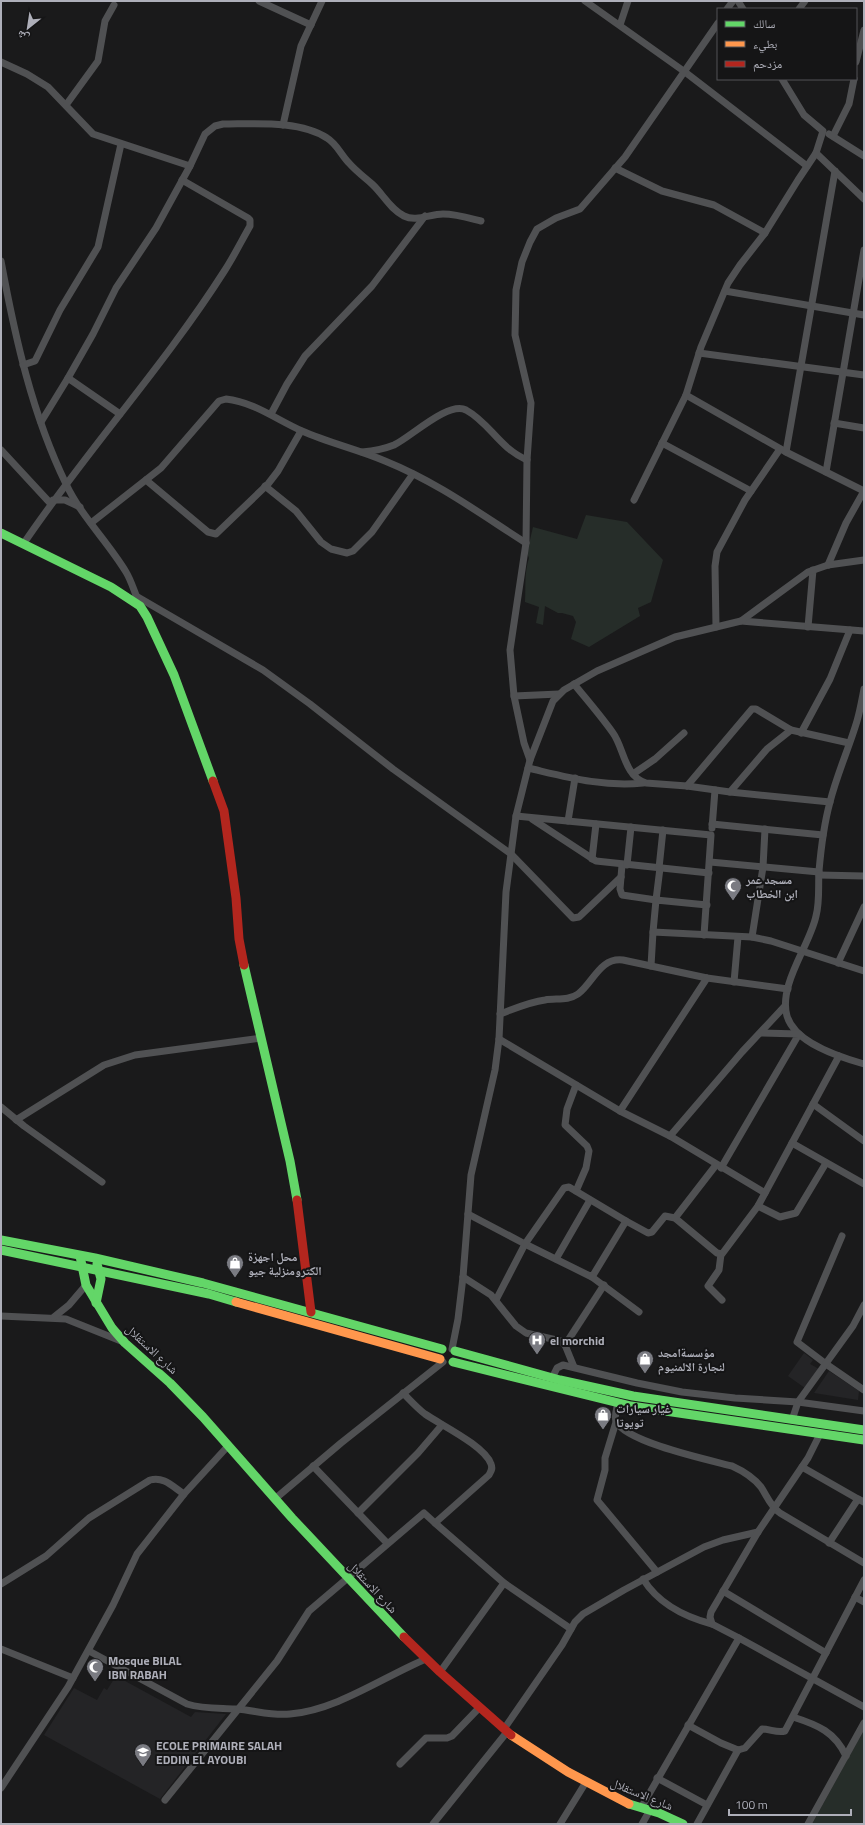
<svg xmlns="http://www.w3.org/2000/svg" width="865" height="1825" viewBox="0 0 865 1825" font-family="'Titillium Web','Noto Naskh Arabic',sans-serif">
	<style>
		.built { fill: #242426 }
		.green { fill: #262d29 }
		.lines { fill: none; stroke-linecap: round; stroke-linejoin: round }
		.street { stroke: #505153; stroke-width: 7 }
		.fast { stroke: #63d668; stroke-width: 9 }
		.slow { stroke: #ff974d; stroke-width: 9 }
		.jam { stroke: #b3261e; stroke-width: 9 }
		.labels { text-anchor: middle; dominant-baseline: central; stroke-width: 4; stroke-linejoin: round; paint-order: stroke }
		.poi-label { font-size: 12px; font-weight: bold; fill: #aeafb9; stroke: #151516; text-anchor: start }
		.street-label { font-size: 12px; fill: #aeafb9; stroke: #151516 }
	</style>
	<rect width="100%" height="100%" fill="#1a1a1b"/>
	<g class="built">
		<path d="M804 1353 813 1360 810 1364 819 1369 805 1388 788 1376Z"/>
		<path d="M829 1371 859 1391 858 1400 814 1393Z"/>
		<path d="M116 1676 191 1717 195 1712 226 1714 160 1799 44 1735 74 1688 97 1700 104 1688 107 1690Z"/>
	</g>
	<g class="green">
		<path d="M586 515 627 522 663 560 651 602 638 608 640 616 589 647 571 639 576 622 573 616 562 613H558L545 606 543 625 536 623 539 607 525 602C526 586 524 574 529 558L527 553 533 527 577 539Z"/>
		<path d="M864 1730V1824H812Z"/>
	</g>
	<g class="lines">
		<g class="street">
			<path d="M259 1 311 25"/>
			<path d="M585 1 685 72 807 166"/>
			<path d="M738 1 743 9"/>
			<path d="M727 9 733 1"/>
			<path d="M799 9 805 1"/>
			<path d="M620 25 628 1"/>
			<path d="M1 62 27 74 48 87 93 134 190 166"/>
			<path d="M856 62 864 30"/>
			<path d="M66 105 98 61 105 21 114 5"/>
			<path d="M283 125 301 46 322 1"/>
			<path d="M829 134 864 156"/>
			<path d="M833 136 849 104 854 79"/>
			<path d="M816 153 864 199"/>
			<path d="M615 168 662 191 714 205 765 233"/>
			<path d="M1 261C15 337 32 414 66 484 81 516 108 542 126 572 131 580 134 591 138 600"/>
			<path d="M725 291 864 315"/>
			<path d="M699 353 864 375"/>
			<path d="M23 365 35 361 37 357 60 310 98 247 121 144"/>
			<path d="M68 378 93 334 116 288 156 228 190 166 205 134 215 126 223 124C254 124 300 120 327 138 337 144 341 155 349 163 356 171 364 177 372 184 383 194 390 209 404 216 416 222 430 214 443 214 456 214 469 218 481 221"/>
			<path d="M686 395 786 452 864 491"/>
			<path d="M271 414 287 384 305 356 372 286 425 216"/>
			<path d="M41 422 68 378 120 414"/>
			<path d="M834 423 864 428"/>
			<path d="M662 443 751 491"/>
			<path d="M1 450 51 504"/>
			<path d="M362 452C372 451 384 449 394 445 411 437 448 401 466 410 490 423 499 448 527 460"/>
			<path d="M786 452 835 171"/>
			<path d="M826 472 864 250"/>
			<path d="M146 480 208 532 216 534 268 484 278 471 301 431"/>
			<path d="M265 486 296 511 321 542 331 549 347 553 353 551 372 532 413 474"/>
			<path d="M53 500H65L80 507"/>
			<path d="M634 500 686 395 701 347 728 283 740 265 765 233 798 180 816 153 823 131 804 115 782 79"/>
			<path d="M91 523 161 468 219 401 226 399C254 402 277 420 302 431 329 443 357 449 385 461 437 482 479 513 526 543"/>
			<path d="M24 543C87 450 164 366 225 270 234 256 242 240 250 226V220L248 218 182 180"/>
			<path d="M828 565 846 523 864 491"/>
			<path d="M136 596 263 670 310 704 393 769 511 854 573 918 579 917 621 877"/>
			<path d="M741 621 864 631"/>
			<path d="M716 627 715 566 717 552 745 500 780 449"/>
			<path d="M808 627 813 570"/>
			<path d="M574 684C587 700 601 716 613 733 624 748 624 776 646 783L687 786 730 792 767 749 791 730"/>
			<path d="M864 689C862 699 860 711 857 721 849 748 837 774 830 802 824 824 821 848 819 871 818 886 820 901 816 916 810 945 778 985 787 1016 795 1043 839 1057 864 1064"/>
			<path d="M514 696 559 694"/>
			<path d="M801 733 830 679 850 630"/>
			<path d="M530 760 524 743 514 696 510 650 526 543 527 460 531 403 515 335 516 290 522 262 530 242 537 229 556 218 580 209 625 157 718 23"/>
			<path d="M528 768C567 777 602 787 643 783"/>
			<path d="M633 774 655 759 684 733"/>
			<path d="M687 786 752 709H756L791 730 849 743"/>
			<path d="M730 792 830 802"/>
			<path d="M516 816 711 835 704 935"/>
			<path d="M532 819 596 861 709 873"/>
			<path d="M568 821 575 778"/>
			<path d="M712 824 823 835"/>
			<path d="M712 828 715 790"/>
			<path d="M592 859 596 824"/>
			<path d="M710 862 819 872"/>
			<path d="M622 865 620 889 622 895 656 900 660 868"/>
			<path d="M627 865 631 827"/>
			<path d="M659 868 663 830"/>
			<path d="M819 875 864 876"/>
			<path d="M653 932 656 900 707 905"/>
			<path d="M752 937 763 867 765 829"/>
			<path d="M838 963 864 907"/>
			<path d="M651 966 653 932 752 937 771 941 864 971"/>
			<path d="M734 982 738 937"/>
			<path d="M500 1014C514 1009 529 1002 545 1000 556 998 568 1001 578 994 593 983 600 957 623 960L707 978 788 989"/>
			<path d="M499 1039 620 1111 670 1136 765 1193"/>
			<path d="M813 1104 864 1141"/>
			<path d="M1 1107 24 1126 102 1182"/>
			<path d="M620 1111 707 978"/>
			<path d="M16 1120 104 1065 135 1055 261 1038"/>
			<path d="M670 1136 742 1052 785 1006"/>
			<path d="M792 1143 864 1184"/>
			<path d="M721 1168 799 1034 761 1033"/>
			<path d="M576 1191 586 1168 589 1151 587 1146 565 1125 567 1109 576 1085"/>
			<path d="M758 1206 780 1217 796 1213 826 1163"/>
			<path d="M468 1214 525 1244 592 1277 626 1221 648 1233 652 1232 665 1216 675 1218 717 1253 722 1254 758 1206 839 1056"/>
			<path d="M675 1218 716 1165"/>
			<path d="M842 1236 797 1342 826 1364 864 1390"/>
			<path d="M721 1254 719 1270 708 1286 722 1300"/>
			<path d="M556 1259 590 1200"/>
			<path d="M463 1277 491 1295 516 1326 526 1333 561 1341 565 1345 574 1367"/>
			<path d="M592 1277 639 1312"/>
			<path d="M496 1300 525 1244 564 1188 569 1187 626 1221"/>
			<path d="M1 1316 66 1319 121 1341"/>
			<path d="M54 1317 69 1305 86 1285"/>
			<path d="M565 1345 604 1285"/>
			<path d="M452 1349 458 1319 463 1277 471 1175 495 1070 499 1039 506 892 516 816 530 760 553 701 564 690 597 671 675 637 741 621 808 572 828 565 864 560"/>
			<path d="M552 1378 557 1368 563 1365 637 1383 682 1392 735 1398 798 1402 864 1411"/>
			<path d="M618 1403C617 1408 614 1415 616 1421 625 1442 709 1460 732 1466 743 1471 753 1477 761 1487 767 1496 770 1506 780 1513L864 1563"/>
			<path d="M792 1420 798 1402 853 1326 864 1305"/>
			<path d="M616 1422 605 1458V1470L597 1500 657 1572"/>
			<path d="M313 1466 387 1543"/>
			<path d="M802 1467 858 1499"/>
			<path d="M276 1498 341 1443 443 1362"/>
			<path d="M358 1513 418 1453 442 1425"/>
			<path d="M435 1523 504 1583 571 1629"/>
			<path d="M829 1543 858 1499 864 1502"/>
			<path d="M643 1579C658 1603 685 1617 712 1624"/>
			<path d="M1 1584 46 1556 89 1518 150 1480C164 1476 173 1487 184 1494"/>
			<path d="M723 1591 826 1653"/>
			<path d="M855 1597 864 1602"/>
			<path d="M739 1638 864 1707"/>
			<path d="M1 1649 73 1678"/>
			<path d="M89 1651 187 1704C203 1709 219 1708 235 1709 254 1710 271 1716 290 1714 337 1710 383 1677 426 1659"/>
			<path d="M440 1672 504 1583"/>
			<path d="M793 1717C818 1725 835 1732 846 1756"/>
			<path d="M688 1725 721 1743 738 1750 745 1748 762 1729C770 1729 777 1733 785 1731L864 1580"/>
			<path d="M504 1729 562 1645 575 1622 583 1614 624 1590 704 1547 723 1540 758 1532"/>
			<path d="M400 1764 426 1738H447L452 1736 479 1708"/>
			<path d="M657 1778 707 1805"/>
			<path d="M1 1788 68 1687 113 1605 137 1554 184 1494 228 1446"/>
			<path d="M165 1800 277 1661 309 1611 424 1513 435 1523 489 1475C491 1471 493 1469 491 1464 485 1446 441 1425 425 1414 417 1408 410 1400 403 1393"/>
			<path d="M641 1808 739 1638 712 1624 710 1617 711 1612 758 1532 808 1458 820 1434"/>
			<path d="M433 1824 507 1732"/>
			<path d="M560 1824 586 1782"/>
			<path d="M642 1824 650 1810"/>
			<path d="M697 1824 738 1750"/>
			<path d="M808 1824 864 1723"/>
		</g>
		<g class="fast">
			<path d="M1 533 111 587 140 606 147 617 174 675 213 781"/>
			<path d="M244 965 290 1161 297 1200"/>
			<path d="M1 1240 95 1258 203 1283 442 1349"/>
			<path d="M1 1250 209 1294 236 1302"/>
			<path d="M80 1256 86 1285 112 1328 125 1343 170 1383 203 1417 292 1518 404 1637"/>
			<path d="M96 1303 101 1279 97 1264"/>
			<path d="M455 1351 560 1380 633 1396 864 1430"/>
			<path d="M453 1362 631 1406 864 1440"/>
			<path d="M629 1804 659 1813 683 1824"/>
		</g>
		<g class="slow">
			<path d="M236 1302 440 1359"/>
			<path d="M511 1735 568 1772 629 1804"/>
		</g>
		<g class="jam">
			<path d="M213 781 224 811 236 898 239 939 244 965"/>
			<path d="M297 1200 311 1312"/>
			<path d="M404 1637 440 1672 511 1735"/>
		</g>
	</g>
	<defs>
		<g id="mosque-pin" transform="scale(0.9)"><path d="M0 17L-7.5 6A9.5 9.5 0 1 1 7.5 6Z" fill="#7a7b82" stroke="#151516"/><path d="M3.5-4.9A6 6 0 1 0 3.5 4.9A5 5 0 1 1 3.5-4.9Z" fill="#fff"/></g>
		<g id="shop-pin" transform="scale(0.9)"><path d="M0 17L-7.5 6A9.5 9.5 0 1 1 7.5 6Z" fill="#7a7b82" stroke="#151516"/><path d="M-5-2.5h2.3a2.7 3.5 0 0 1 5.4 0H5L5.5 6h-11ZM-1.5-2.5h3a1.5 2.3 0 0 0-3 0Z" fill="#fff"/></g>
		<g id="hospital-pin" transform="scale(0.9)"><path d="M0 17L-7.5 6A9.5 9.5 0 1 1 7.5 6Z" fill="#7a7b82" stroke="#151516"/><path d="M-5-5h3v3.5h4V-5h3V5h-3V1.5h-4V5h-3Z" fill="#fff"/></g>
		<g id="school-pin" transform="scale(0.9)"><path d="M0 17L-7.5 6A9.5 9.5 0 1 1 7.5 6Z" fill="#7a7b82" stroke="#151516"/><path d="M0-5L7-2L0 1L-7-2ZM-4 1L0 2.5L4 1V4Q0 6-4 4Z" fill="#fff"/></g>
	</defs>
	<g fill-rule="evenodd">
		<use href="#mosque-pin" x="733" y="886"/>
		<use href="#shop-pin" x="235" y="1263"/>
		<use href="#hospital-pin" x="537" y="1340"/>
		<use href="#shop-pin" x="645" y="1359"/>
		<use href="#shop-pin" x="603" y="1415"/>
		<use href="#mosque-pin" x="95" y="1667"/>
		<use href="#school-pin" x="143" y="1752"/>
	</g>
	<g class="labels">
		<g class="poi-label">
			<text x="746" y="879">مسجد عمر<tspan x="746" dy="14">ابن الخطاب</tspan></text>
			<text x="248" y="1256">محل اجهزة<tspan x="248" dy="14">الكترومنزلية جيو</tspan></text>
			<text x="550" y="1340">el morchid</text>
			<text x="658" y="1352">مؤسسةامجد<tspan x="658" dy="14">لنجارة الالمنيوم</tspan></text>
			<text x="616" y="1408">غيار سيارات<tspan x="616" dy="14">تويوتا</tspan></text>
			<text x="108" y="1660">Mosque BILAL<tspan x="108" dy="14">IBN RABAH</tspan></text>
			<text x="156" y="1745">ECOLE PRIMAIRE SALAH<tspan x="156" dy="14">EDDIN EL AYOUBI</tspan></text>
		</g>
		<g class="street-label">
			<text transform="translate(152 1349) rotate(43)">شارع الاستقلال</text>
			<text transform="translate(373 1587) rotate(47)">شارع الاستقلال</text>
			<text transform="translate(642 1794) rotate(22)">شارع الاستقلال</text>
		</g>
	</g>
	<rect width="865" height="1825" fill="none" stroke="#aeafb9" stroke-width="4"/>
	<rect x="717" y="8" width="140" height="72" fill="#151516" stroke="#525357"/>
	<rect x="725" y="21" width="20" height="6" fill="#63d668" stroke="#525357"/>
	<text x="753" y="28" font-size="12" fill="#aeafb9">سالك</text>
	<rect x="725" y="41" width="20" height="6" fill="#ff974d" stroke="#525357"/>
	<text x="753" y="48" font-size="12" fill="#aeafb9">بطيء</text>
	<rect x="725" y="61" width="20" height="6" fill="#b3261e" stroke="#525357"/>
	<text x="753" y="68" font-size="12" fill="#aeafb9">مزدحم</text>
	<g transform="translate(28 28) rotate(210)" stroke="#151516" stroke-width="3" paint-order="stroke">
	<path d="M0-3L7 15L0 10L-7 15Z" fill="#aeafb9"/>
	<text y="-6" font-size="11" font-weight="bold" text-anchor="middle" fill="#aeafb9">ش</text>
	</g>
	<path d="M729 1809v6h122v-6" fill="none" stroke="#aeafb9" stroke-width="2"/>
	<text x="735" y="1809" font-size="12" fill="#aeafb9" stroke="#151516" stroke-width="3" paint-order="stroke">100 m</text>
</svg>
